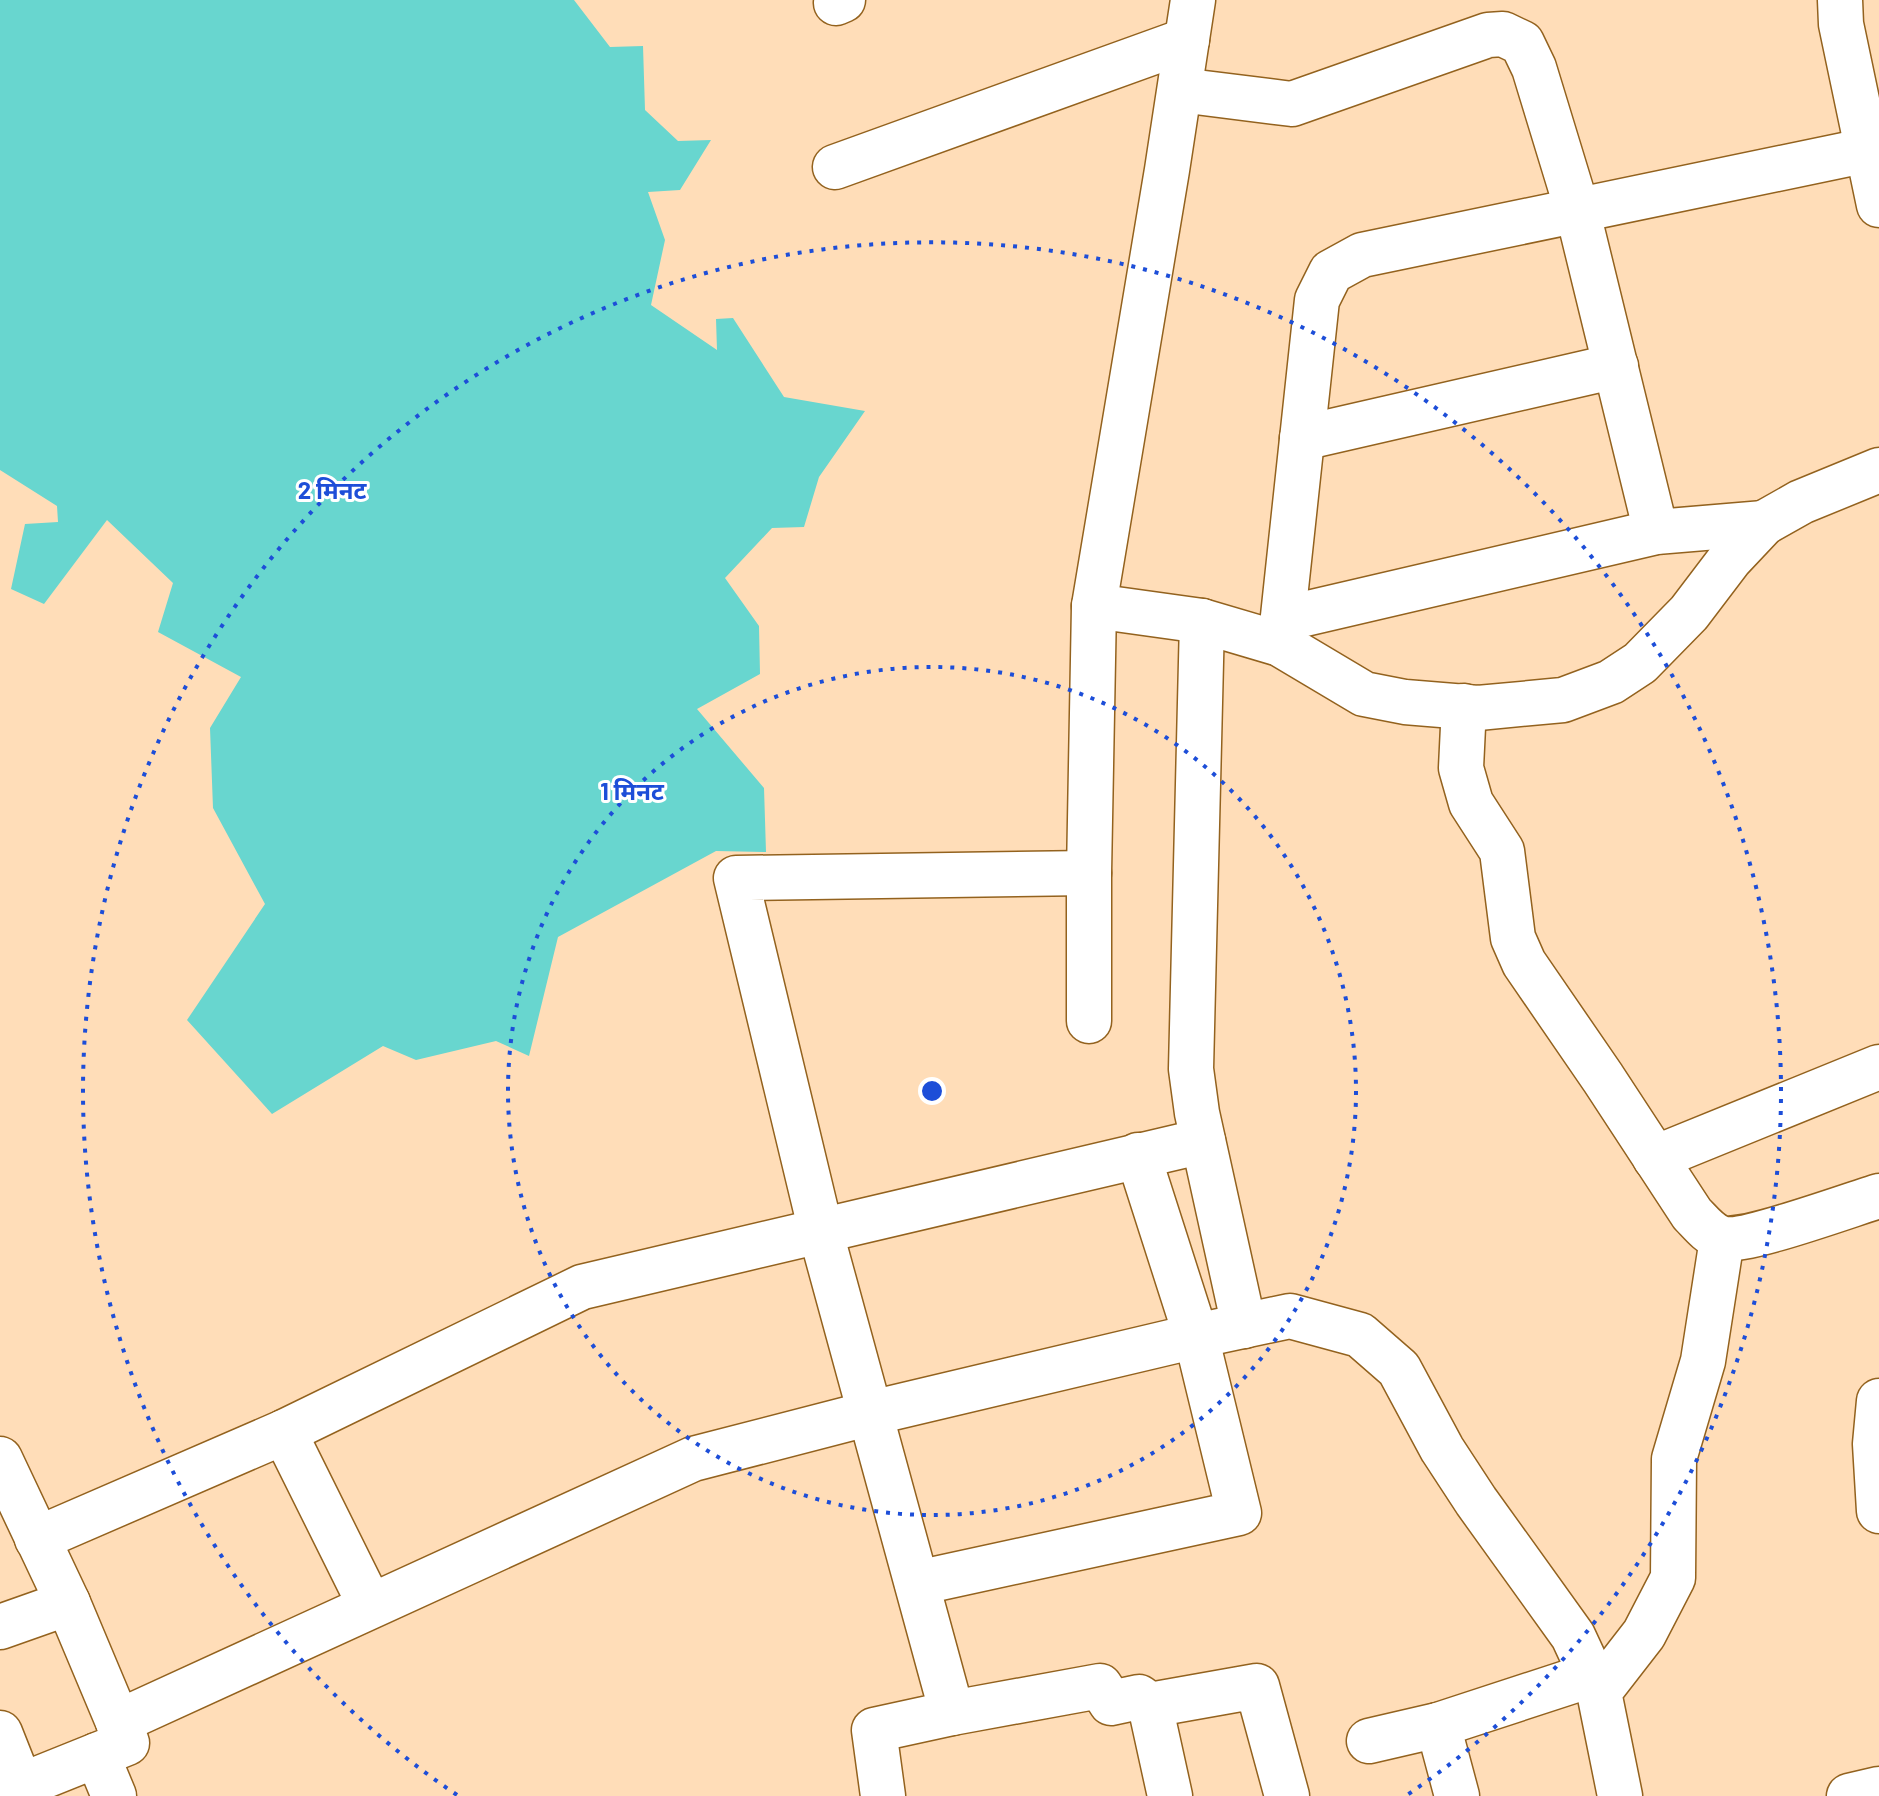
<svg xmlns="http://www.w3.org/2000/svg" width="1879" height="1796" viewBox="0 0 1879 1796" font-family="Barlow,'Noto Sans Devanagari',sans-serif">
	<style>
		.water { fill: #68d6cf }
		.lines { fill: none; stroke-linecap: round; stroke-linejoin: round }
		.minor-casing { stroke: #93621e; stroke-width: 47 }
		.minor { stroke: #fff; stroke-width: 44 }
		.ring { fill: none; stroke: #1d4ed8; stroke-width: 4; stroke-dasharray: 4 8 }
		.centre { fill: #1d4ed8; stroke: #fff; stroke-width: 4 }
		.ring-label { font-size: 24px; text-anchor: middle; font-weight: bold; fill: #1d4ed8; stroke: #fff; stroke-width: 6; stroke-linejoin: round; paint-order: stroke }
	</style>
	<rect width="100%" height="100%" fill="#ffddb8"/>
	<path class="water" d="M0 0H574L610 47 643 46 645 110 678 141 711 140 680 190 648 192 665 240 651 305 717 350 716 319 733 318 784 397 865 411 819 477 804 527 772 528 725 578 759 626 760 674 697 709 764 788 766 852 716 851 558 937 529 1056 496 1041 416 1060 383 1046 272 1114 187 1020 265 904 213 808 210 728 241 677 158 632 173 583 107 520 44 604 11 589 25 524 58 522 57 506 0 470Z"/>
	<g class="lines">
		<g class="minor-casing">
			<g id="minor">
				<path d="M1840 0 1841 24 1879 205"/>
				<path d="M836 3 843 0"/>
				<path d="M1180 90 1292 104 1488 35 1503 34 1522 43 1534 68 1577 209 1656 532"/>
				<path d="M835 167 1187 40"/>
				<path d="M1302 438 1616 366"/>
				<path d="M1094 606 1202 621 1280 644 1364 694 1405 702 1478 708 1563 700 1611 682 1640 663 1689 613 1730 559 1764 523 1801 502 1879 470"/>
				<path d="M1283 619 1656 532 1764 523"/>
				<path d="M1202 621 1191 1069 1197 1113 1244 1326"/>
				<path d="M1280 644 1317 300 1331 272 1362 255 1868 150"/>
				<path d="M1464 706 1461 768 1471 803 1502 851 1513 938 1524 963 1603 1078 1692 1214C1700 1222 1709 1234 1721 1238 1741 1245 1852 1204 1879 1196"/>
				<path d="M1089 1021V873L1094 606 1167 170 1193 0"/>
				<path d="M1655 1158 1879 1067"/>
				<path d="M1879 1401 1875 1444 1879 1511"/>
				<path d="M284 1432 370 1605"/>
				<path d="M0 1459 68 1603"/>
				<path d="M37 1539 284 1432 582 1287 1203 1141"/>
				<path d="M917 1583 1239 1513 1196 1336 1138 1155"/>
				<path d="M0 1627 68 1603 118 1722 693 1459 871 1413 1196 1336 1290 1316 1360 1335 1399 1369 1442 1449 1476 1501 1573 1636 1599 1692"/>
				<path d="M1150 1705 1170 1796"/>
				<path d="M952 1713 1100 1686 1111 1703 1139 1697 1150 1705 1257 1686 1287 1796"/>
				<path d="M1438 1725 1457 1796"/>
				<path d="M0 1733 21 1786"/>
				<path d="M1369 1741 1438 1725 1591 1675"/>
				<path d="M97 1755 114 1796"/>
				<path d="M0 1794 127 1743 118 1722"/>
				<path d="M883 1796 874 1730 952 1713 825 1248 736 878 1089 873"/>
				<path d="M1620 1796 1599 1692 1644 1634 1673 1578 1674 1459 1703 1361 1722 1239"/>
				<path d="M1849 1796 1879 1789"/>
			</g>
		</g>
		<use href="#minor" class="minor"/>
	</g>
	<g class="ring">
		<circle cx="932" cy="1091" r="424"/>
		<path d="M457 1795A849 849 0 1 1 1407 1795"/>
	</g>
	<circle cx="932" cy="1091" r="12" class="centre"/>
	<g class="ring-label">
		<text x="332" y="499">2 मिनट</text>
		<text x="632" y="800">1 मिनट</text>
	</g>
</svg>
